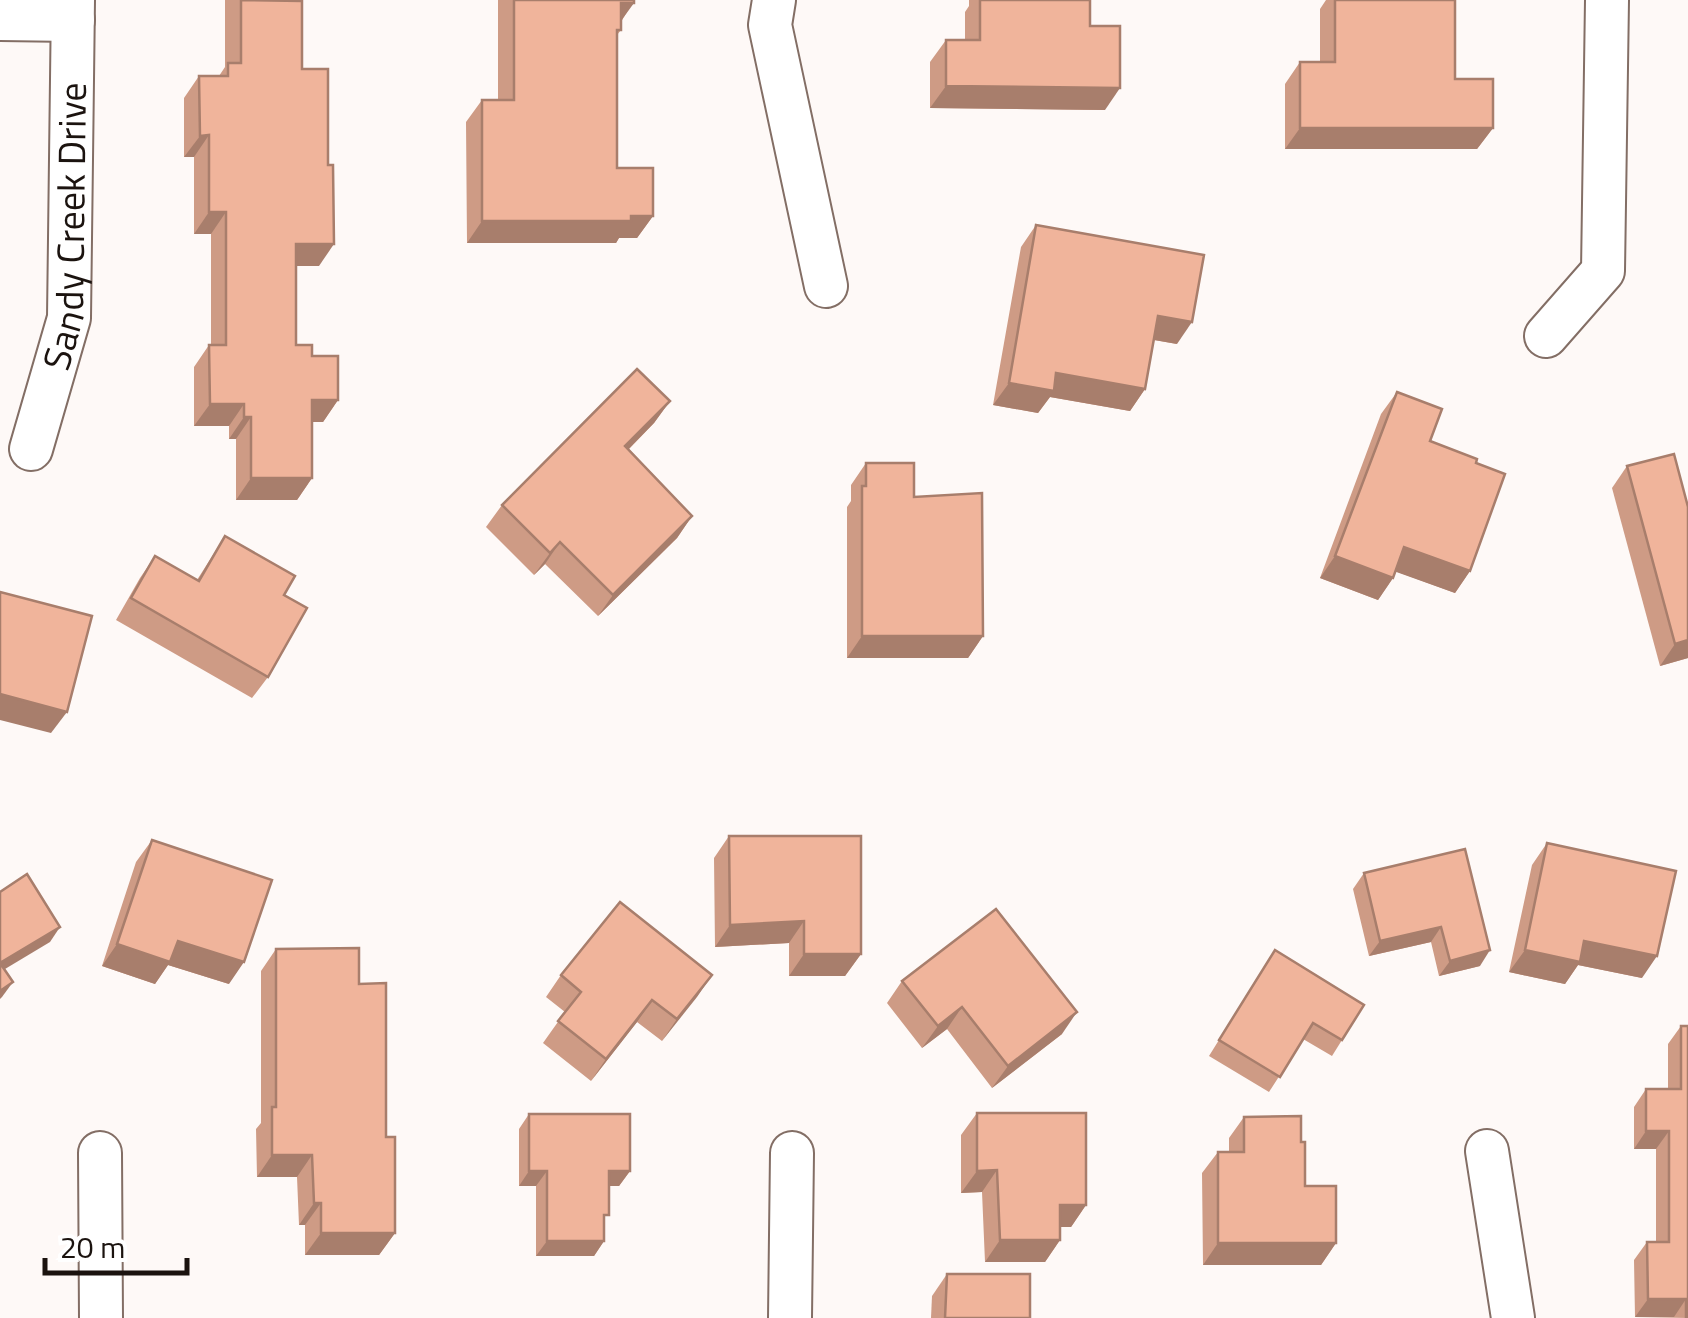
<svg xmlns="http://www.w3.org/2000/svg" width="1688" height="1318" viewBox="0 0 1688 1318" font-family="'Titillium Web',sans-serif">
	<style>
		.lines { fill: none; stroke-linecap: round; stroke-linejoin: round }
		.minor-casing { stroke: #836e65; stroke-width: 46 }
		.minor { stroke: #fff; stroke-width: 42 }
		.wall { fill: #ce9b85 }
		.shaded-wall { fill: #a87e6c }
		.building { fill: #f0b49b; stroke: #a87e6c; stroke-width: 2.5 }
		.labels { text-anchor: middle; dominant-baseline: central; stroke-width: 9; stroke-linejoin: round; paint-order: stroke }
		.street-label { font-size: 38px; fill: #1b130f; stroke: #fff }
	</style>
	<rect width="100%" height="100%" fill="#fef9f7"/>
	<g class="lines">
		<g class="minor-casing">
			<g id="minor">
				<path d="M774 0 770 25 826 286"/>
				<path d="M0 19 73 20"/>
				<path d="M1546 336 1603 271 1607 0"/>
				<path id="s1" d="M31 449 69 318 73 0"/>
				<path d="M1487 1151 1513 1318"/>
				<path d="M100 1153 101 1318"/>
				<path d="M790 1318 792 1153"/>
			</g>
		</g>
		<use href="#minor" class="minor"/>
	</g>
	<g class="wall">
		<path d="M225 0H292L302 69 319 266H296V345L312 356 338 400 323 422H312V478L297 500H236V439H229V426H194V367L209 345H211V234H194V157H184V98L199 76H219L225 67Z"/>
		<path d="M498 0H634L621 22V30L617 35V168L653 216 637 238H619L616 243H467L466 122 482 100H498Z"/>
		<path d="M969 0H1090V26L1105 110 930 108V62L946 40H965V12L969 6Z"/>
		<path d="M1326 0H1455V79L1493 128 1477 149H1285V84L1300 62H1320V9Z"/>
		<path d="M1036 225 1177 344 1154 340 1145 389 1130 411 1050 397 1038 413 993 405 1021 247Z"/>
		<path d="M1397 392 1430 441 1476 463 1470 571 1455 593 1395 571 1393 578 1378 600 1320 578 1381 414Z"/>
		<path d="M670 401 654 423 629 449 692 516 677 538 598 616 545 564 534 575 486 527 502 505Z"/>
		<path d="M866 463 914 497 983 636 968 658H847V507L851 501V485Z"/>
		<path d="M1627 466 1688 507V658L1660 666 1612 488Z"/>
		<path d="M225 536 284 595 268 677 252 698 116 620 140 578 155 556 197 580Z"/>
		<path d="M729 836 861 954 845 976H789V943L715 947 714 858Z"/>
		<path d="M152 840 229 984 168 965 155 984 102 966 136 862Z"/>
		<path d="M1547 843 1642 978 1578 965 1565 984 1509 972 1532 865Z"/>
		<path d="M1465 849 1480 966 1439 976 1431 942 1369 956 1353 889 1364 873Z"/>
		<path d="M276 949 359 984 386 1137 395 1233 379 1255H305V1225H299L297 1177H257L256 1129 261 1123V971Z"/>
		<path d="M1275 950 1342 1040 1332 1056 1303 1039 1269 1092 1209 1056Z"/>
		<path d="M561 975H712L662 1041 637 1022 591 1081 543 1043 565 1012 546 997Z"/>
		<path d="M902 981 1062 1034 992 1088 947 1029 922 1048 887 1003Z"/>
		<path d="M1681 1026 1688 1318 1635 1317 1634 1260 1647 1242H1656V1149H1634V1107L1646 1089H1668V1044Z"/>
		<path d="M977 1113 1086 1205 1071 1227H1060V1240L1045 1262H985L982 1192 961 1193V1135Z"/>
		<path d="M529 1114 630 1171 619 1186H609L604 1221V1241L594 1256H536V1186H519V1129Z"/>
		<path d="M1244 1117 1301 1142 1305 1186 1336 1243 1321 1265H1203L1202 1173 1218 1152H1229V1138Z"/>
		<path d="M947 1274 1030 1318H931L932 1296Z"/>
	</g>
	<g class="shaded-wall">
		<path d="M621 3H634L618 25Z"/>
		<path d="M946 86 1120 88 1105 110 930 108Z"/>
		<path d="M1300 128H1493L1477 149H1285Z"/>
		<path d="M209 135 194 157H184L200 136Z"/>
		<path d="M209 212H226L211 234H194Z"/>
		<path d="M653 216 637 238H619L616 243H467L482 221Z"/>
		<path d="M296 244H334L319 266H281Z"/>
		<path d="M1158 316 1192 322 1177 344 1143 338Z"/>
		<path d="M1056 373 1145 389 1130 411 1050 397 1038 413 993 405 1009 383Z"/>
		<path d="M312 400H338L323 422H297Z"/>
		<path d="M670 401 654 423 610 468 625 446Z"/>
		<path d="M210 404H244L229 426H194Z"/>
		<path d="M244 417H251L236 439H229Z"/>
		<path d="M251 478H312L297 500H236Z"/>
		<path d="M692 516 677 538 598 616 613 595Z"/>
		<path d="M560 542 545 564 534 575 550 553Z"/>
		<path d="M1404 547 1470 571 1455 593 1388 569Z"/>
		<path d="M1335 556 1393 578 1378 600 1320 578Z"/>
		<path d="M862 636H983L968 658H847Z"/>
		<path d="M1688 640V658L1660 666 1675 644Z"/>
		<path d="M0 694 67 712 51 733 0 720Z"/>
		<path d="M804 921 789 943 715 947 730 925Z"/>
		<path d="M60 927 50 942 0 972V963Z"/>
		<path d="M1441 927 1431 942 1369 956 1380 941Z"/>
		<path d="M178 941 244 962 229 984 168 965 155 984 102 966 117 944Z"/>
		<path d="M1584 941 1657 956 1642 978 1578 965 1565 984 1509 972 1525 950Z"/>
		<path d="M1490 950 1480 966 1439 976 1450 961Z"/>
		<path d="M804 954H861L845 976H789Z"/>
		<path d="M712 975 697 997 662 1041 677 1019Z"/>
		<path d="M13 982 2 997 0 999V991Z"/>
		<path d="M652 1000 637 1022 591 1081 606 1059Z"/>
		<path d="M962 1007 947 1029 922 1048 938 1026Z"/>
		<path d="M1077 1012 1062 1034 992 1088 1008 1066Z"/>
		<path d="M1646 1131H1669L1656 1149H1634Z"/>
		<path d="M272 1155H312L297 1177H257Z"/>
		<path d="M997 1170 982 1192 961 1193 977 1171Z"/>
		<path d="M529 1171H547L536 1186H519Z"/>
		<path d="M609 1171H630L619 1186H598Z"/>
		<path d="M314 1203H321L305 1225H299Z"/>
		<path d="M1060 1205H1086L1071 1227H1045Z"/>
		<path d="M321 1233H395L379 1255H305Z"/>
		<path d="M1000 1240H1060L1045 1262H985Z"/>
		<path d="M547 1241H604L594 1256H536Z"/>
		<path d="M1218 1243H1336L1321 1265H1203Z"/>
		<path d="M1648 1299H1686L1674 1317H1635Z"/>
	</g>
	<g class="building">
		<path d="M241 0 302 1V69H328V165H333L334 244H296V345H312V356H338V400H312V478H251V417H244V404H210L209 345H226V212H209V135L200 136 199 76H228V63H241Z"/>
		<path d="M514 0H634V3H621V30H617V168H653V216H631V221H482V100H514Z"/>
		<path d="M980 0H1090V26H1120V88L946 86V40H980Z"/>
		<path d="M1335 0H1455V79H1493V128H1300V62H1335Z"/>
		<path d="M1036 225 1204 255 1192 322 1158 316 1145 389 1056 373 1054 391 1009 383Z"/>
		<path d="M637 369 670 401 625 446 692 516 613 595 560 542 550 553 502 505Z"/>
		<path d="M1397 392 1442 409 1430 441 1477 459 1476 463 1505 474 1470 571 1404 547 1393 578 1335 556Z"/>
		<path d="M1674 454 1688 507V640L1675 644 1627 466Z"/>
		<path d="M866 463H914V497L982 493 983 636H862V486H866Z"/>
		<path d="M225 536 295 576 284 595 307 608 268 677 131 598 155 556 199 581Z"/>
		<path d="M0 592 92 616 67 712 0 694Z"/>
		<path d="M729 836H861V954H804V921L730 925Z"/>
		<path d="M152 840 272 880 244 962 178 941 170 962 117 944Z"/>
		<path d="M1547 843 1676 871 1657 956 1584 941 1580 962 1525 950Z"/>
		<path d="M1465 849 1490 950 1450 961 1441 927 1380 941 1364 873Z"/>
		<path d="M27 874 60 927 0 963 13 982 0 991V892Z"/>
		<path d="M620 902 712 975 677 1019 652 1000 606 1059 558 1021 581 992 561 975Z"/>
		<path d="M996 909 1077 1012 1008 1066 962 1007 938 1026 902 981Z"/>
		<path d="M359 948V984L386 983V1137H395V1233H321V1203H314L312 1155H272V1107H276V949Z"/>
		<path d="M1275 950 1364 1005 1342 1040 1313 1023 1280 1077 1219 1040Z"/>
		<path d="M1681 1026H1688V1318H1686V1299H1648L1647 1242H1669V1131H1646V1089H1681Z"/>
		<path d="M977 1113H1086V1205H1060V1240H1000L997 1170 977 1171Z"/>
		<path d="M529 1114H630V1171H609V1215H604V1241H547V1171H529Z"/>
		<path d="M1301 1116V1142H1305V1186H1336V1243H1218V1152H1244V1117Z"/>
		<path d="M947 1274H1030V1318H945Z"/>
	</g>
	<g class="labels">
		<g class="street-label">
			<text stroke="none"><textPath href="#s1" startOffset="228">Sandy Creek Drive</textPath></text>
		</g>
	</g>
	<path d="M45 1258v15h142v-15" fill="none" stroke="#1b130f" stroke-width="5"/>
	<text x="60" y="1258" font-size="30" fill="#1b130f" stroke="#ffffff" stroke-width="8" paint-order="stroke">20 m</text>
</svg>
